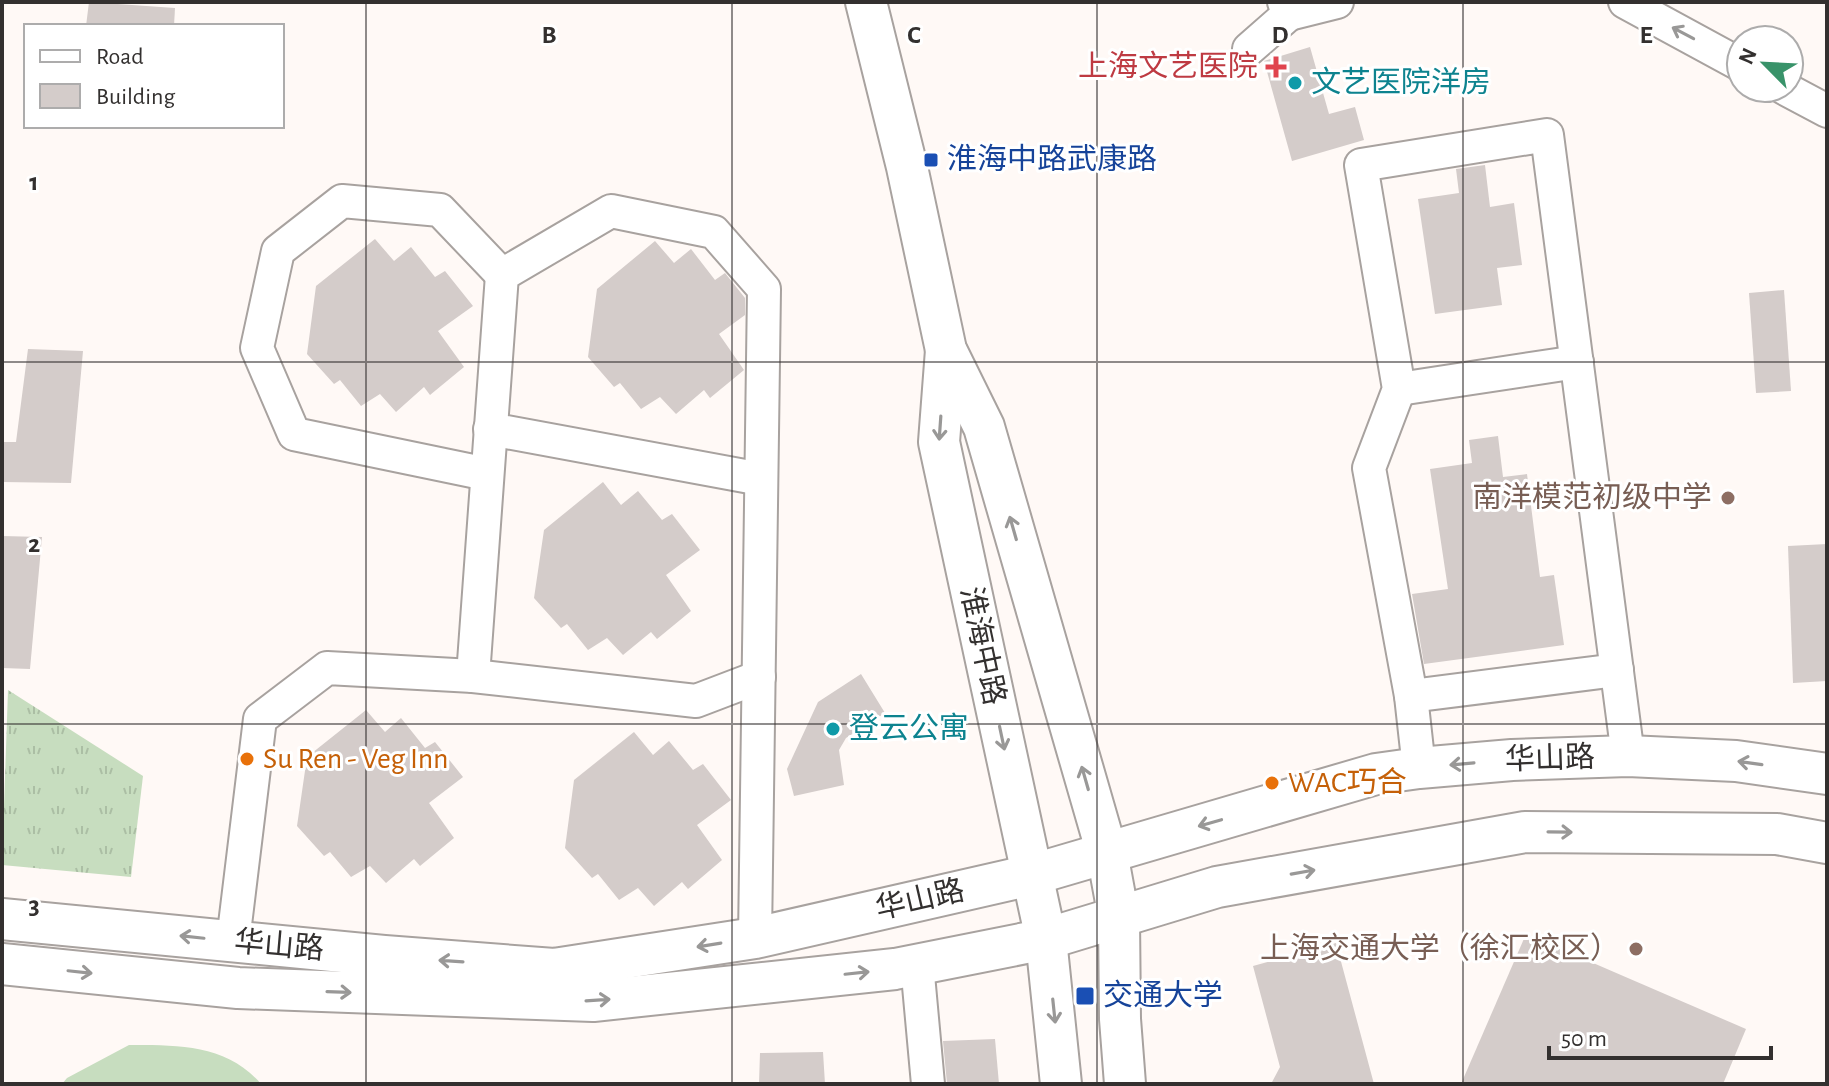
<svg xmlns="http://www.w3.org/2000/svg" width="1829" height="1086" viewBox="0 0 1829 1086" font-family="'Alegreya Sans','Noto Sans SC',sans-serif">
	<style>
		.grass { fill: url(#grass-tufts) }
		.pitch { fill: #c7ddbf }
		.building { fill: #d4ccca }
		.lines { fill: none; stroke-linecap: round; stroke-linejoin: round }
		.minor-casing { stroke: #a8a29f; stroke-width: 36 }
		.major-casing { stroke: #a8a29f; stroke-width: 44 }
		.minor { stroke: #fff; stroke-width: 32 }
		.major { stroke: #fff; stroke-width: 40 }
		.oneway { stroke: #999897 }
		.grid { fill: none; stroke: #33302f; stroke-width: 2; stroke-opacity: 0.55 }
		.health-dot { fill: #e0444e; stroke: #fff; stroke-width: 3 }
		.culture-dot { fill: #0f9aa8; stroke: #fff; stroke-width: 3 }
		.transit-dot { fill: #1a4fb4; stroke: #fff; stroke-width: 3 }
		.education-dot { fill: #8d6e63; stroke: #fff; stroke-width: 3 }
		.food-dot { fill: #e8710a; stroke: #fff; stroke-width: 3 }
		.labels { text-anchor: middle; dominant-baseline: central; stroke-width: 6; stroke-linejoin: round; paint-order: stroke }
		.health-label { font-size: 30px; fill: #be3a42; stroke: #fff; text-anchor: end }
		.culture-label { font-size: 30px; fill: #0d838f; stroke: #fff; text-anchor: start }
		.transit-label { font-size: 30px; fill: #164399; stroke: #fff; text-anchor: start }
		.education-label { font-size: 30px; fill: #785e54; stroke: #fff; text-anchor: end }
		.street-label { font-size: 30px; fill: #33302f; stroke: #fff }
		.food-label { font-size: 30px; fill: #c56008; stroke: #fff; text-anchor: start }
		.grid-label { font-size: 26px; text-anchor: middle; font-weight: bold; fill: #33302f; stroke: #fff; stroke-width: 6; stroke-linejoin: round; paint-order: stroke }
	</style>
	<defs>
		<pattern id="grass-tufts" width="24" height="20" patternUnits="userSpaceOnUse" patternTransform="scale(2)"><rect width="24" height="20" fill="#c7ddbf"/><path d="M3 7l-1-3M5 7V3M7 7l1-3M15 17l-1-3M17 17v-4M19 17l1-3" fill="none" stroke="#abbea4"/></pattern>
	</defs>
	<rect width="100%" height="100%" fill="#fff9f6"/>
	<path class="grass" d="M8 690 143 776 131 877 2 865Z"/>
	<path class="pitch" d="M129 1045C177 1045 227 1044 261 1084H62L67 1078Z"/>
	<g class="building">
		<path d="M89 2 175 8 174 26H86Z"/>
		<path d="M1310 47 1329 114 1355 107 1364 140 1292 161 1264 61Z"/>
		<path d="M1485 165 1490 207 1514 203 1522 265 1497 268 1502 305 1435 314 1418 199 1459 193 1456 169Z"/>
		<path d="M375 239 394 261 411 247 435 277 445 271 473 306 438 331 464 367 430 395 424 387 396 412 380 394 361 406 340 380 334 384 307 354 316 286Z"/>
		<path d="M655 241 674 263 691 249 715 280 725 273 745 298V315L719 334 744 370 710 398 704 390 676 414 660 397 641 409 620 383 614 387 588 357 597 289Z"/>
		<path d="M1784 290 1791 391 1756 393 1749 293Z"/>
		<path d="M28 349 83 351 71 483 2 482V442H16Z"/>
		<path d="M1498 436 1503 477 1527 474 1540 577 1554 575 1564 645 1424 664 1412 594 1448 589 1430 469 1472 463 1469 440Z"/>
		<path d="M603 482 621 505 638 491 662 520 672 514 700 550 666 575 691 611 657 639 651 632 623 655 607 638 588 650 567 624 561 628 534 598 544 530Z"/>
		<path d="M2 536 42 537 30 669 2 668Z"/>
		<path d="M1827 544V681L1793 683 1788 546Z"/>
		<path d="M861 674 885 713 846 738 839 750 844 785 794 796 787 769 818 702Z"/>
		<path d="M366 710 385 732 401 718 425 748 435 742 463 777 429 803 454 838 420 866 414 859 386 883 370 866 351 877 330 852 324 856 297 826 307 757Z"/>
		<path d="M634 732 653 755 669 741 693 770 703 764 731 800 697 825 722 860 688 889 682 882 654 906 638 888 619 900 598 874 592 878 565 848 574 780Z"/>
		<path d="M1526 934 1746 1029 1723 1084H1461Z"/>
		<path d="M1336 943 1374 1084H1271L1280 1067 1253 966Z"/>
		<path d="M995 1039 999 1084H947L943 1041Z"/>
		<path d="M823 1052 825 1084H759L760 1053Z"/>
	</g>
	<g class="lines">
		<g class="minor-casing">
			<g id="minor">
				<path d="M1284 2 1289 14 1337 2"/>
				<path d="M1625 2 1741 65"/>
				<path d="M1249 49 1289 14"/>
				<path d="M1784 88 1827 111"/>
				<path d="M1399 389 1577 362"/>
				<path d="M490 429 761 479"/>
				<path d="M487 474 294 434 257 348 278 251 342 201 440 210 502 275"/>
				<path d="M473 676 502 275 611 211 714 232 764 289 755 938"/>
				<path d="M1411 696 1617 670"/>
				<path d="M1419 768 1411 696 1369 468 1399 389 1361 165 1547 135 1628 756"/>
				<path d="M233 941 260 719 327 668 473 676 696 701 759 677"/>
				<path d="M917 964 928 1084"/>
			</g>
		</g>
		<g class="major-casing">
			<g id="major">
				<path d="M866 2 907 167 946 350 984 427 1107 853 1119 918 1120 1019 1125 1084"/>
				<path d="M946 350 939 442 1046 939 1061 1084"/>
				<path d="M2 919 384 956 554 969 755 938 1031 875 1376 774 1419 768 1512 760 1628 756 1736 761 1827 774"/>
				<path d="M2 964 238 988 593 1001 895 969 1046 939 1217 887 1525 832 1777 834 1827 843"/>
			</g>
		</g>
		<use href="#minor" class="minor"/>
		<use href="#major" class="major"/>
	</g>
	<defs><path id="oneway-shaft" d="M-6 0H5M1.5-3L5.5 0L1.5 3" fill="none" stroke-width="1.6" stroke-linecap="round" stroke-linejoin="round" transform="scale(2)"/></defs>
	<g class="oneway">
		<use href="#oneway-shaft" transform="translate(1683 33) rotate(-152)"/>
		<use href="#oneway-shaft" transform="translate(940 428) rotate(94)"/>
		<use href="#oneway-shaft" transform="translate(1013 528) rotate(-106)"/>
		<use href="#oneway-shaft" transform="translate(1002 738) rotate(78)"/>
		<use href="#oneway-shaft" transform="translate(1750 763) rotate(-172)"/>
		<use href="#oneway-shaft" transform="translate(1462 764) rotate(175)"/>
		<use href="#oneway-shaft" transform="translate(1085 778) rotate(-106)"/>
		<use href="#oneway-shaft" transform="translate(1210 823) rotate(164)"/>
		<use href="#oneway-shaft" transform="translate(1560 832) rotate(1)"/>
		<use href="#oneway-shaft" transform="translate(1303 872) rotate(-10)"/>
		<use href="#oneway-shaft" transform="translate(192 937) rotate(-174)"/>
		<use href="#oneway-shaft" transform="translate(709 945) rotate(171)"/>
		<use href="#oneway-shaft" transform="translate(451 961) rotate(-176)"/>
		<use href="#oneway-shaft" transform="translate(80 972) rotate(6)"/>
		<use href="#oneway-shaft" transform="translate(857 973) rotate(-6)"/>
		<use href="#oneway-shaft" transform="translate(339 992) rotate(2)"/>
		<use href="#oneway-shaft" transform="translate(598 1000) rotate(-4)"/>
		<use href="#oneway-shaft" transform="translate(1054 1011) rotate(84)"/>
	</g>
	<path class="grid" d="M366 2V1084M732 2V1084M1097 2V1084M1463 2V1084M2 362H1827M2 724H1827"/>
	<path class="health-dot" d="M1272 55h8v8h8v8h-8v8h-8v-8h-8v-8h8z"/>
	<g class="culture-dot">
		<circle cx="1295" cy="83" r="8"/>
		<circle cx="833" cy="729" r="8"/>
	</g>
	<g class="transit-dot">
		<rect x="923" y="152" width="16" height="16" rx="4"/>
		<rect x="1075" y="986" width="20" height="20" rx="4"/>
	</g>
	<g class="education-dot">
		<circle cx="1728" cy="498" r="8"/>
		<circle cx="1636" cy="949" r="8"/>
	</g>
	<g class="food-dot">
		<circle cx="247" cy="759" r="8"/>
		<circle cx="1272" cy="783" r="8"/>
	</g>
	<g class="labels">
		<g class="health-label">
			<text x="1258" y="67">上海文艺医院</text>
		</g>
		<g class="culture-label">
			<text x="1311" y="83">文艺医院洋房</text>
			<text x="849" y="729">登云公寓</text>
		</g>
		<g class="transit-label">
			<text x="947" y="160">淮海中路武康路</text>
			<text x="1103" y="996">交通大学</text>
		</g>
		<g class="education-label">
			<text x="1712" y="498">南洋模范初级中学</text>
			<text x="1620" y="949">上海交通大学（徐汇校区）</text>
		</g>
		<g class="street-label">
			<text transform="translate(982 646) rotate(78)">淮海中路</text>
			<text transform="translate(1550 759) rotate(-2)">华山路</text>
			<text transform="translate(920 900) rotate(-13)">华山路</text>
			<text transform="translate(279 946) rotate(5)">华山路</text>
		</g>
		<g class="food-label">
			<text x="263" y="759">Su Ren - Veg Inn</text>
			<text x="1288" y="783">WAC巧合</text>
		</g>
	</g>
	<g class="grid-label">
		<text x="549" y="43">B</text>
		<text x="914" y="43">C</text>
		<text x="1280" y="43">D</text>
		<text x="1646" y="43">E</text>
		<text x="34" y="190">1</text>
		<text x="34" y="552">2</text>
		<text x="34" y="914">3</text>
	</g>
	<rect width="1829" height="1086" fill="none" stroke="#33302f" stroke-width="8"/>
	<rect x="24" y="24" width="260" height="104" fill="#ffffff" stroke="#adacac" stroke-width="2"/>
	<rect x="40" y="50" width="40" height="12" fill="#ffffff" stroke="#adacac" stroke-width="2"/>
	<text x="96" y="64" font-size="24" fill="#33302f">Road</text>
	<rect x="40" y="84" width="40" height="24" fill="#d4ccca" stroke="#adacac" stroke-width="2"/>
	<text x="96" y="104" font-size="24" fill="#33302f">Building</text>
	<g transform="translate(1765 64) rotate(294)"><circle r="38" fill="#ffffff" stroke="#adacac" stroke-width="2"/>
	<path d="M0-6L14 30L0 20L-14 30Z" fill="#39936a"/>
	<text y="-12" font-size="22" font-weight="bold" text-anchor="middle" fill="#33302f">N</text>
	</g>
	<path d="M1549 1046v12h222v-12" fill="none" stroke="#33302f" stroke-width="4"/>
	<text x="1561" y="1046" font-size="24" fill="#33302f" stroke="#ffffff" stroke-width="6" paint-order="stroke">50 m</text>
</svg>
